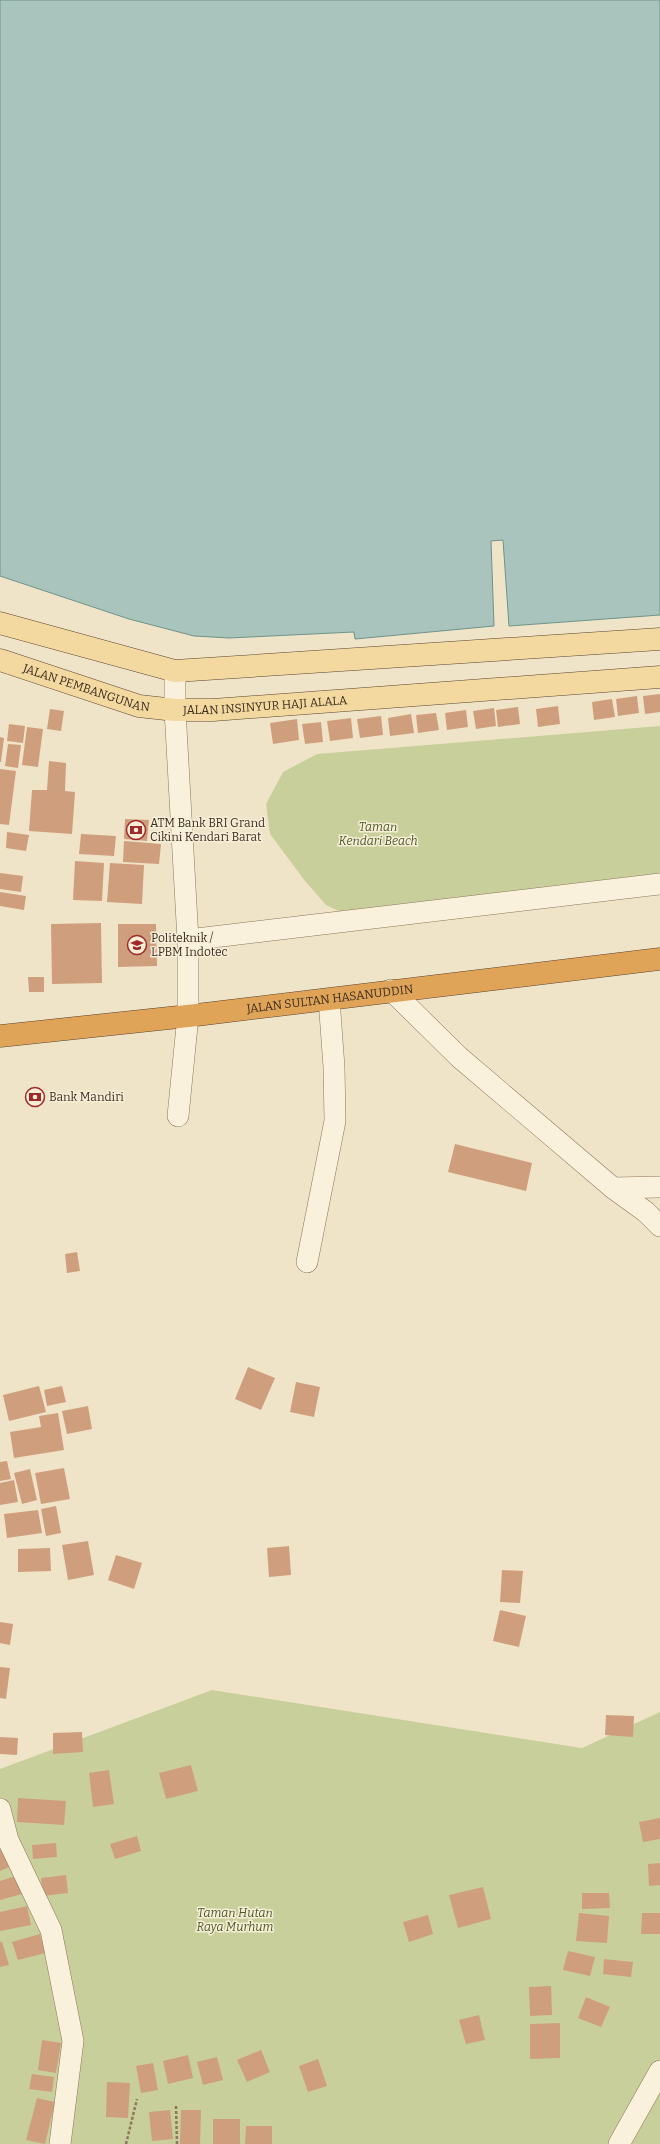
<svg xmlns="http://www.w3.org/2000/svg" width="660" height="2144" viewBox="0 0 660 2144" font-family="Bitter,serif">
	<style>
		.green { fill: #c9cf9b }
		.water { fill: #a9c4bc; stroke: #6f938a }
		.building { fill: #cf9f7d }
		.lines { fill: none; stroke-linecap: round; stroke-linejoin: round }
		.minor-casing { stroke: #8d765c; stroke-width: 22 }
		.major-casing { stroke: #5b4430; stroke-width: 23 }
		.highway-casing { stroke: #5b4430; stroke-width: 23 }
		.path { stroke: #8d765c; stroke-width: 2.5; stroke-dasharray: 3 2; stroke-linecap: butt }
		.minor { stroke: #faf1dc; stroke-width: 21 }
		.major { stroke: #f3d9a0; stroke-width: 22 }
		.highway { stroke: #e0a458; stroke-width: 22 }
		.labels { text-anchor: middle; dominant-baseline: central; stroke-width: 3; stroke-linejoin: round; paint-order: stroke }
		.street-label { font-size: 12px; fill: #3d2e20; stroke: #f7eed8 }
		.poi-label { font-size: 12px; fill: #3d2e20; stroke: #f7eed8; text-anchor: start }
		.park-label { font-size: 12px; font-style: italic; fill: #4d5a26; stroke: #f7eed8 }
	</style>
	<rect width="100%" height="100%" fill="#f0e4c8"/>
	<g class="green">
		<path d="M660 726V882L361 922 326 905 305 881 270 834 266 804 283 772 317 754Z"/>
		<path d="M212 1690 582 1748 660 1712V2144H0V1769Z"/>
	</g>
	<path class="water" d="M0 0H660V615L509 626 503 540 491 541 494 626 355 639 354 632 229 638 194 636 129 619 0 576Z"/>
	<g class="building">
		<path d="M660 694V712L645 714 643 696Z"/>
		<path d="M637 696 639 713 618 716 616 699Z"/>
		<path d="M612 699 615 717 594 720 592 702Z"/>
		<path d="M558 706 560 724 538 727 536 709Z"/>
		<path d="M518 707 520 724 498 727 496 710Z"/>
		<path d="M494 708 496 726 476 729 473 711Z"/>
		<path d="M50 709 64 711 61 731 47 729Z"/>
		<path d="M466 710 468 727 447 730 445 713Z"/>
		<path d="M436 713 439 730 418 733 416 715Z"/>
		<path d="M411 714 414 733 390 736 388 718Z"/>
		<path d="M381 716 383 735 360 738 357 719Z"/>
		<path d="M351 718 353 738 330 741 327 721Z"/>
		<path d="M297 719 299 740 273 744 270 723Z"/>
		<path d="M321 722 323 742 305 744 302 724Z"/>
		<path d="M9 724 25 726 23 743 7 741Z"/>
		<path d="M27 727 43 729 38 767 22 765Z"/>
		<path d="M0 737 4 738 1 762H0Z"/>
		<path d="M8 744 21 745 18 768 5 766Z"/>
		<path d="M49 761 66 763 65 791 75 792 72 834 29 831 32 790H47Z"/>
		<path d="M0 769 16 771 9 825 0 824Z"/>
		<path d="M125 819 149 820 147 841 124 839Z"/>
		<path d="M7 832 29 835 26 851 6 848Z"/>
		<path d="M81 834 116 836 114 856 79 854Z"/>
		<path d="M124 841 161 844 159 864 123 862Z"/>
		<path d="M75 861 104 863 102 901 73 900Z"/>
		<path d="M110 863 144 865 142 904 107 902Z"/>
		<path d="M0 873 23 876 21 892 0 889Z"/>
		<path d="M0 892 26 896 24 910 0 906Z"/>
		<path d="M101 923 102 983 52 984 51 924Z"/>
		<path d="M118 924H156L157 966 118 967Z"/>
		<path d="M28 977H44V992H29Z"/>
		<path d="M455 1144 532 1163 526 1191 448 1172Z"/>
		<path d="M77 1252 80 1271 67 1273 65 1254Z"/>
		<path d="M248 1367 275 1378 261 1410 235 1399Z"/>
		<path d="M296 1382 320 1387 314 1417 290 1412Z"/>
		<path d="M39 1386 46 1412 9 1421 3 1395Z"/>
		<path d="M62 1386 66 1402 47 1406 44 1390Z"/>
		<path d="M88 1406 92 1429 67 1434 62 1411Z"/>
		<path d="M58 1413 64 1450 14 1458 10 1432 41 1427 39 1416Z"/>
		<path d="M7 1461 11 1479 0 1481V1462Z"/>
		<path d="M64 1468 70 1499 41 1504 35 1473Z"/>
		<path d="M30 1469 37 1500 22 1504 14 1473Z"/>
		<path d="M14 1480 18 1502 0 1505V1483Z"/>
		<path d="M56 1506 61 1533 46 1536 41 1509Z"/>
		<path d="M38 1510 42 1533 7 1538 4 1514Z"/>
		<path d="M88 1541 94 1575 68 1580 62 1545Z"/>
		<path d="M289 1546 291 1575 269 1577 267 1548Z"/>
		<path d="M50 1548 51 1571 18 1572V1549Z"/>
		<path d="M116 1555 142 1563 134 1589 108 1580Z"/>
		<path d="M502 1570 523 1571 520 1603 500 1602Z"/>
		<path d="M500 1610 526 1616 519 1647 493 1641Z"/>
		<path d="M0 1622 13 1624 10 1645 0 1643Z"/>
		<path d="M0 1667 10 1668 6 1699 0 1698Z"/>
		<path d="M606 1715 634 1716 633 1737 605 1735Z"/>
		<path d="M82 1732 83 1752 53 1754V1733Z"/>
		<path d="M0 1737 18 1738 17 1755 0 1754Z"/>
		<path d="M191 1765 198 1791 166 1799 159 1773Z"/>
		<path d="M109 1770 114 1804 93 1807 89 1773Z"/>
		<path d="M18 1798 66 1801 64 1825 17 1822Z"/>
		<path d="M660 1818V1839L643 1842 639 1822Z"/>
		<path d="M137 1836 141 1851 115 1859 110 1844Z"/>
		<path d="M56 1843 57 1857 33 1859 32 1845Z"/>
		<path d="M3 1849 11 1866 0 1871V1850Z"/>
		<path d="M660 1863V1885L649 1886 648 1864Z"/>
		<path d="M66 1875 68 1893 43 1896 41 1878Z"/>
		<path d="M16 1876 22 1894 0 1900V1881Z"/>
		<path d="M483 1887 491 1919 458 1928 449 1895Z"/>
		<path d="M582 1893H609L610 1908 582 1909Z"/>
		<path d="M27 1906 31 1925 0 1931V1912Z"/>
		<path d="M579 1913 609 1916 607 1943 576 1941Z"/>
		<path d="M642 1913H660V1934H641Z"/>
		<path d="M428 1915 433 1934 409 1942 403 1922Z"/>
		<path d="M40 1934 45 1953 18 1960 12 1942Z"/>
		<path d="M0 1942H2L9 1965 0 1967Z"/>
		<path d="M568 1951 595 1957 590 1976 563 1970Z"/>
		<path d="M604 1959 633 1962 631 1977 603 1974Z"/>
		<path d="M551 1986 552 2015 530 2016 529 1987Z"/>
		<path d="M586 1997 610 2007 601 2027 578 2018Z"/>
		<path d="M479 2015 485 2040 466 2044 459 2020Z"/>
		<path d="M560 2023V2058L530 2059V2024Z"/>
		<path d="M42 2040 61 2043 56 2073 38 2070Z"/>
		<path d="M261 2050 270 2072 247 2082 237 2060Z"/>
		<path d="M188 2055 193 2078 168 2084 163 2061Z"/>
		<path d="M217 2057 223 2080 203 2085 197 2062Z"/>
		<path d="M318 2059 327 2086 308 2092 299 2066Z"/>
		<path d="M153 2063 158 2090 141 2093 136 2066Z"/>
		<path d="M32 2074 54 2077 52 2092 29 2089Z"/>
		<path d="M107 2082 130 2083 128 2118 106 2117Z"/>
		<path d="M37 2098 55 2102 45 2144 26 2140Z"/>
		<path d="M170 2110 173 2139 152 2141 149 2112Z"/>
		<path d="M181 2110H201L200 2144H180Z"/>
		<rect x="213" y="2119" width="27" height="25"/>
		<path d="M246 2126H272V2144H245Z"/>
	</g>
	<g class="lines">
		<g class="minor-casing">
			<g id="minor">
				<path d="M175 671V710L188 940V1016L178 1116"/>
				<path d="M188 940 660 884"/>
				<path d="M391 990 459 1057 613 1188 646 1212 660 1226"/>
				<path d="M613 1188 660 1187"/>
				<path d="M307 1262 335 1121 334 1067 329 999"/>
				<path d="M0 1809 8 1840 51 1930 73 2041 60 2144"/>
				<path d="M619 2144 660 2071"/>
			</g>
		</g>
		<g class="major-casing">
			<g id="major">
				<path d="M0 623 175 671 660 639"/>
				<path id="s1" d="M0 660 139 706 175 710H213L660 677"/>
			</g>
		</g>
		<g class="highway-casing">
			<g id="highway">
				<path id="s2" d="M0 1036 188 1016 660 959"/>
			</g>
		</g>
		<g class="path">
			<path d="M176 2106 177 2144"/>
			<path d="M126 2144 137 2099"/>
		</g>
		<use href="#minor" class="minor"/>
		<use href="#major" class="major"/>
		<use href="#highway" class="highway"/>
	</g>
	<defs>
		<g id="bank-ring" transform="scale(1)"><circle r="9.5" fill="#f7eed8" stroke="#9e2a2b" stroke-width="1.5"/><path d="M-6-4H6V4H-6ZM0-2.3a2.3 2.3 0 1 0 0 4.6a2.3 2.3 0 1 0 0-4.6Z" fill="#9e2a2b"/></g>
		<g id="university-ring" transform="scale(1)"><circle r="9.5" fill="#f7eed8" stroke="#9e2a2b" stroke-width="1.5"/><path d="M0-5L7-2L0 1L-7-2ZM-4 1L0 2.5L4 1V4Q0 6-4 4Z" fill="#9e2a2b"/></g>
	</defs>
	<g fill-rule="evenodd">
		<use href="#bank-ring" x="136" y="830"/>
		<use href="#university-ring" x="137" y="945"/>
		<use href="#bank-ring" x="35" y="1097"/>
	</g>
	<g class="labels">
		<g class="street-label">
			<text stroke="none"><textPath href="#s1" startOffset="91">JALAN PEMBANGUNAN</textPath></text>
			<text stroke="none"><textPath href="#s1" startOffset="273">JALAN INSINYUR HAJI ALALA</textPath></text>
			<text stroke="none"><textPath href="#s2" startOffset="332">JALAN SULTAN HASANUDDIN</textPath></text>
		</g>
		<g class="poi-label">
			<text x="150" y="823">ATM Bank BRI Grand<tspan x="150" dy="14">Cikini Kendari Barat</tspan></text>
			<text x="151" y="938">Politeknik /<tspan x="151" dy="14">LPBM Indotec</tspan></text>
			<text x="49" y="1097">Bank Mandiri</text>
		</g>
		<g class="park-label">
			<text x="378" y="827">Taman<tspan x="378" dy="14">Kendari Beach</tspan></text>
			<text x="235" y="1913">Taman Hutan<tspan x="235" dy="14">Raya Murhum</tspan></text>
		</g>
	</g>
</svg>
